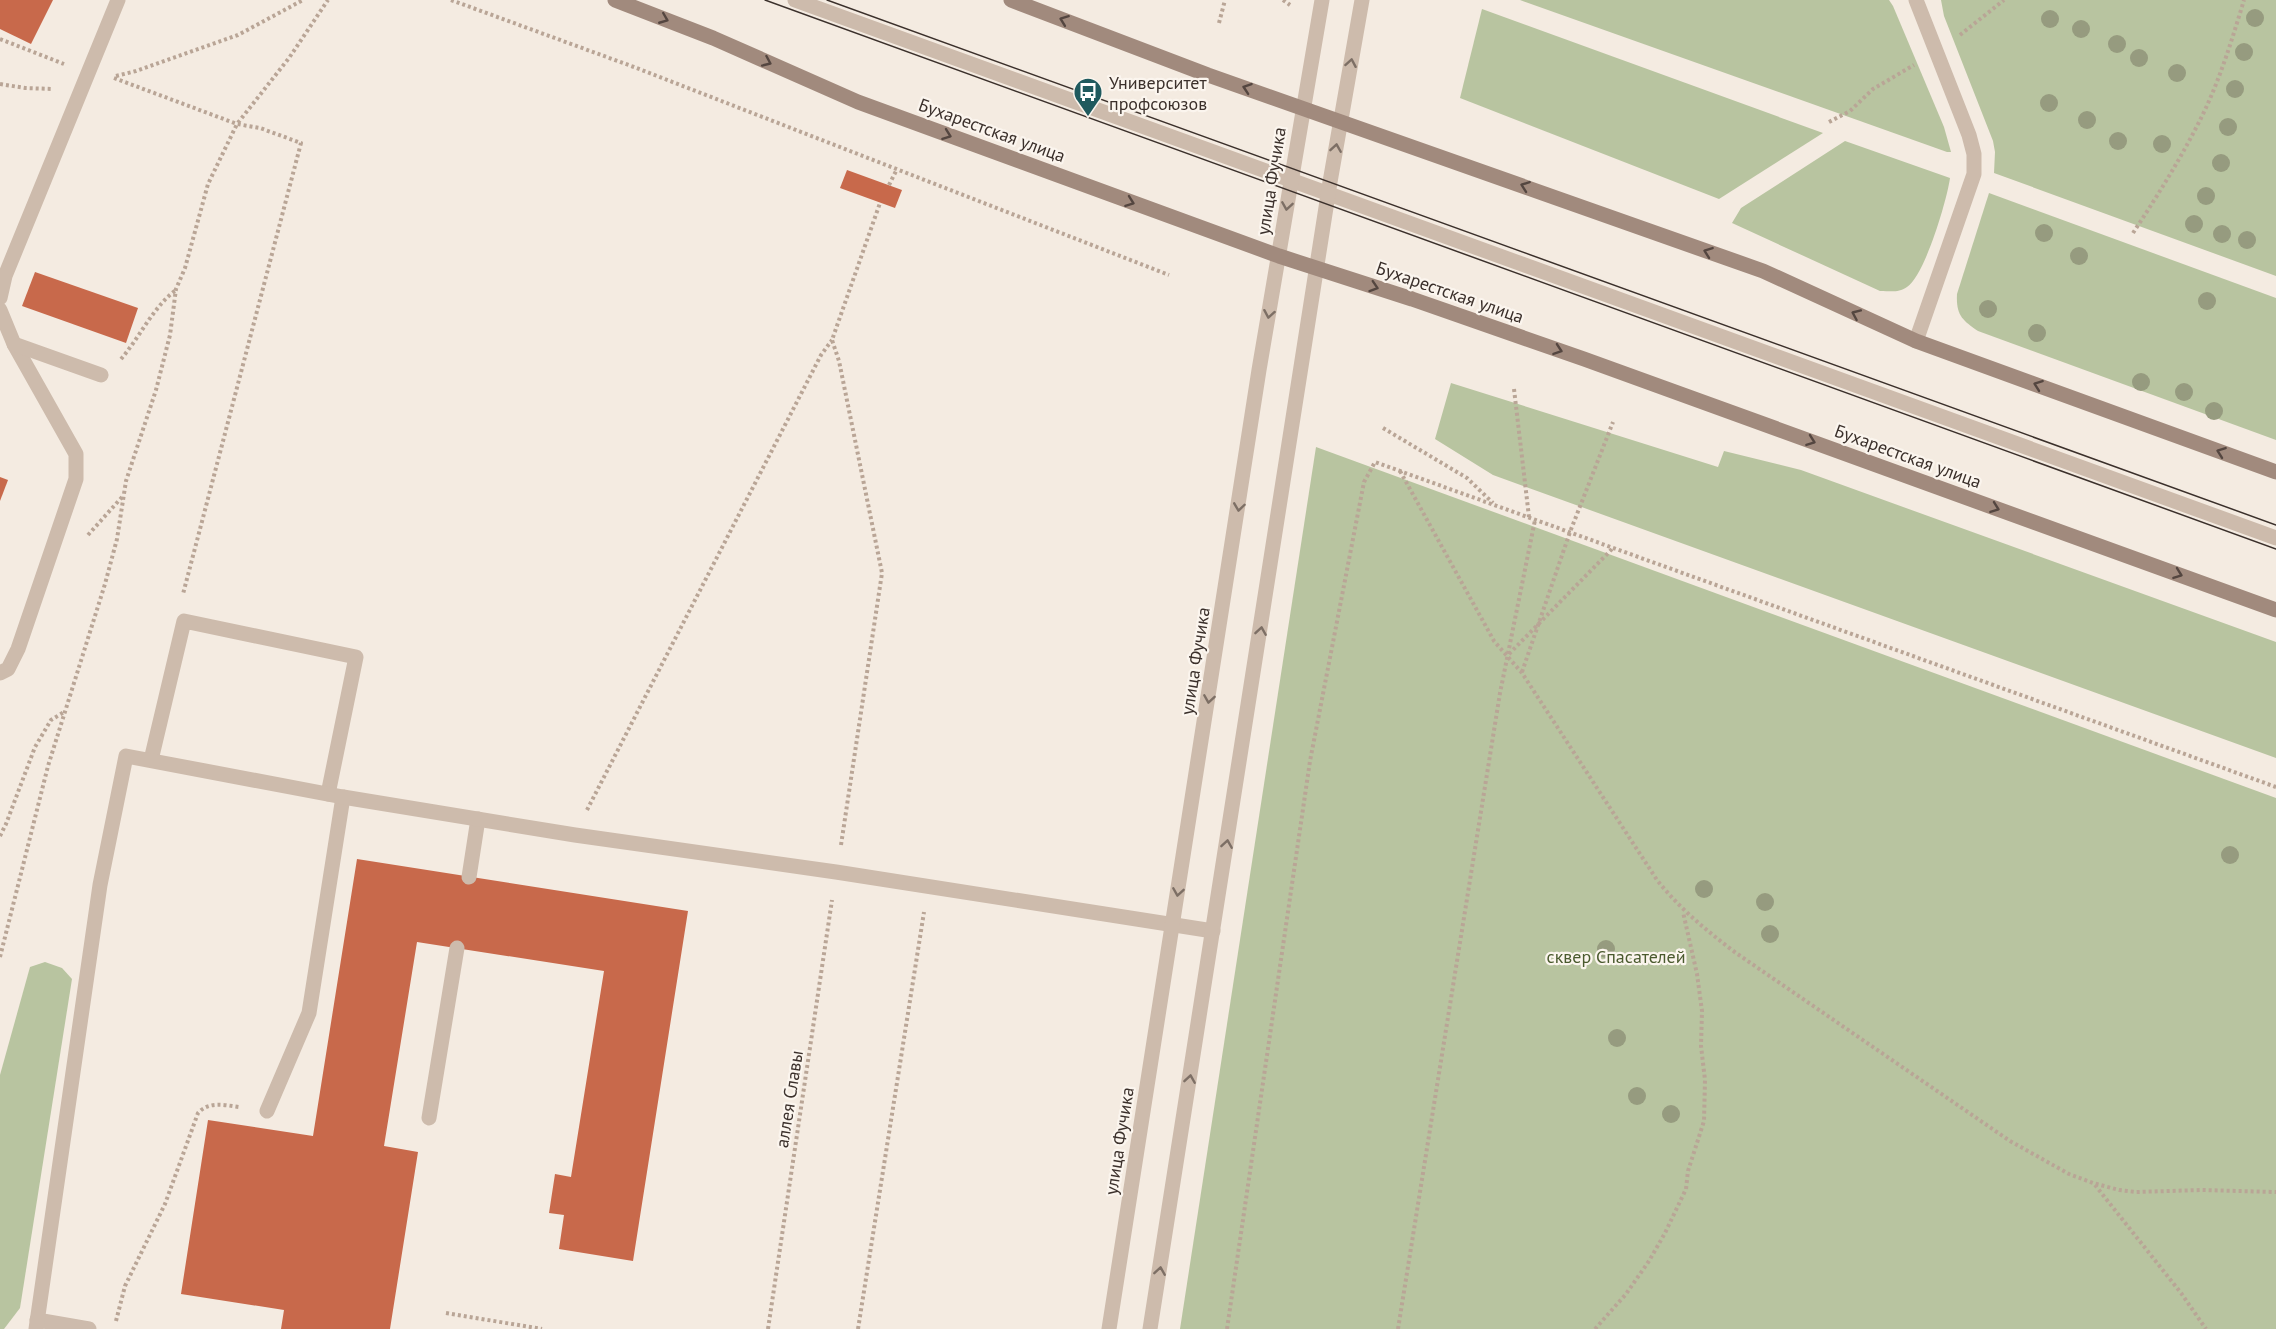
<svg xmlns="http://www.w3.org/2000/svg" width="2276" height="1329" viewBox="0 0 2276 1329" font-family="'PT Sans',sans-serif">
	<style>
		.green { fill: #b8c4a0 }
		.building { fill: #c8694b }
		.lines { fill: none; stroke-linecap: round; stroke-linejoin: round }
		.path { stroke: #b9a596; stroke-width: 4; stroke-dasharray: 3 3; stroke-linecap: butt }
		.lane { stroke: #cdbbac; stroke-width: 15 }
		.street { stroke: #cdbbac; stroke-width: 15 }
		.secondary { stroke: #a18a7d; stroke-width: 15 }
		.tram { stroke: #3b302b; stroke-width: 1.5 }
		.tree { fill: #969b7f }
		.oneway { stroke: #544640 }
		.oneway2 { stroke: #7d6f65 }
		.labels { text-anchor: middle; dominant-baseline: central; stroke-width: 4.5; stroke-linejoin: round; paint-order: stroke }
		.poi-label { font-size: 18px; fill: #3b302b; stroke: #fbf5ee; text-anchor: start }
		.street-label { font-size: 18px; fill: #3b302b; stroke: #fbf5ee }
		.park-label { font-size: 18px; fill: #4a5a2e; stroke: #fbf5ee }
	</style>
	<rect width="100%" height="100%" fill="#f4ebe1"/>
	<g class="green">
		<path d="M1520 0H1889L1893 6 1944 127 1951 152H1947Z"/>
		<path d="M1941 0H2276V276L1994 173 1995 152 1993 141 1944 16Z"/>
		<path d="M1482 9 1823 133 1719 199 1460 98Z"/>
		<path d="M1845 141 1950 178C1947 200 1925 275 1907 287 1898 293 1891 291 1880 291L1732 223 1741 208Z"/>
		<path d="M1989 193 2276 298V440L1978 331C1962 320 1956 315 1957 294Z"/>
		<path d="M1451 383 1718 467 1724 451 1801 470 2276 642V758L1493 475 1435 439Z"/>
		<path d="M1316 447 2276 798V1329H1180Z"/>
		<path d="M45 962 62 968 72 979 20 1308 4 1329H0V1075L30 967Z"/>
	</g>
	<g class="building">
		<path d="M0 0H53L31 44 0 29Z"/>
		<path d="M847 170 902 190 895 208 840 188Z"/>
		<path d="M35 272 138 308 126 343 22 306Z"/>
		<path d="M0 477 8 480 0 501Z"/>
		<path d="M357 859 688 911 633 1261 559 1249 564 1215 549 1213 555 1174 571 1177 604 971 417 942 384 1146 418 1152 390 1329H281L284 1310 181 1294 208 1120 313 1136Z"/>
	</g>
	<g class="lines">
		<g class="path">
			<path d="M451 0 634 67 1169 275"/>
			<path d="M1283 0 1290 5"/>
			<path d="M1219 23 1225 0"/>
			<path d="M1960 35 2004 0"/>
			<path d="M0 39 64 64"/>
			<path d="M116 76 136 71 238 35 303 0"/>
			<path d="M114 78 237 124 260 128 301 143 183 594"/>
			<path d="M0 84 25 88 53 89"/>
			<path d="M1829 122 1850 111 1873 89 1914 65"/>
			<path d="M889 185 897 169"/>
			<path d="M2133 233C2156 198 2178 163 2197 126 2218 86 2231 43 2244 0"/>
			<path d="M121 359C140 337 153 307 176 290"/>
			<path d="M1514 389 1529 517"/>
			<path d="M1383 428 1467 478 1493 503"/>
			<path d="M1400 471 1494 641 1522 673 1657 880C1680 909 1707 931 1736 953L2010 1141 2069 1174 2093 1183 2119 1190 2136 1192 2202 1190 2276 1192"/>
			<path d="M88 535 123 496"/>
			<path d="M1509 654 1613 548"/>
			<path d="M1522 672 1570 532 1613 422"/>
			<path d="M587 810 821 355 832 340"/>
			<path d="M0 836 6 824 35 747 51 720 64 712"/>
			<path d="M841 845 882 573 839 361 832 340 880 203"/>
			<path d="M0 957 48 766 105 584 117 539 126 481 156 390 170 335 176 289 185 268 208 184 237 124 289 58 328 0"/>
			<path d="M2095 1185 2181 1293 2206 1329"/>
			<path d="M446 1313 542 1329"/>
			<path d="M116 1321 125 1286 165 1204 198 1113C209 1101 224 1105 239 1107"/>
			<path d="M768 1329 832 900"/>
			<path d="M858 1329 924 912"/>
			<path d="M1227 1329 1310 761 1364 482 1375 462 2276 787"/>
			<path d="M1398 1329 1500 693 1535 520"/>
			<path d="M1595 1329 1626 1294 1649 1261 1665 1233 1686 1189 1688 1171 1704 1121 1705 1080 1701 1046 1702 1011 1697 974 1683 912"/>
		</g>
		<g class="lane">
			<path d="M795 0 2276 538"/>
			<path d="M1916 0 1969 135 1974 154V174L1916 341"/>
			<path d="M0 298 5 276 118 0"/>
			<path d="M0 310 14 344 76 454V479L18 649 8 669 0 673"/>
			<path d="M14 344 101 375"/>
			<path d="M151 760 184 621 356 657 328 794"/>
			<path d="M469 877 478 819"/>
			<path d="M267 1111 309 1013 343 797"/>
			<path d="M429 1118 457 948"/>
			<path d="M37 1320 89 1329"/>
			<path d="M36 1329 100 885 126 756 343 797 575 835 836 872 1213 931"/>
		</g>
		<g class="street">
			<path d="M1109 1329 1259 370 1322 0"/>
			<path d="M1150 1329 1330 182 1362 0"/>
		</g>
		<g class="secondary">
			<path d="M615 0 713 38 858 102 1279 256 1412 299 1584 359 2276 610"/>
			<path d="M1011 0 1208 75 1763 271 1916 341 2276 472"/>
		</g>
		<g class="tram">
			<path d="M765 0 2276 549"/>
			<path d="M827 0 2276 525"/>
		</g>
	</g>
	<g class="tree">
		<circle cx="2255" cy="18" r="9"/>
		<circle cx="2050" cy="19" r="9"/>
		<circle cx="2081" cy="29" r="9"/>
		<circle cx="2117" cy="44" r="9"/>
		<circle cx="2244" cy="52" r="9"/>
		<circle cx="2139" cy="58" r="9"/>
		<circle cx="2177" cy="73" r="9"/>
		<circle cx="2235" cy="89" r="9"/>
		<circle cx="2049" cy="103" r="9"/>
		<circle cx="2087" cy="120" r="9"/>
		<circle cx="2228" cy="127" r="9"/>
		<circle cx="2118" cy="141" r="9"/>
		<circle cx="2162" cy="144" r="9"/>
		<circle cx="2221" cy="163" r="9"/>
		<circle cx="2206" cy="196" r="9"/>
		<circle cx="2194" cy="224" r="9"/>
		<circle cx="2044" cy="233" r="9"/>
		<circle cx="2222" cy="234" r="9"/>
		<circle cx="2247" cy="240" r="9"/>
		<circle cx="2079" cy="256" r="9"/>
		<circle cx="2207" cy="301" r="9"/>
		<circle cx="1988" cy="309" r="9"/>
		<circle cx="2037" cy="333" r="9"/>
		<circle cx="2141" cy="382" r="9"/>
		<circle cx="2184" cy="392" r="9"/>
		<circle cx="2214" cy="411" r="9"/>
		<circle cx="2230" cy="855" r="9"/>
		<circle cx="1704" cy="889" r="9"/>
		<circle cx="1765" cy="902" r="9"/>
		<circle cx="1770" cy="934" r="9"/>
		<circle cx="1606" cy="949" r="9"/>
		<circle cx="1617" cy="1038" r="9"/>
		<circle cx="1637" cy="1096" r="9"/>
		<circle cx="1671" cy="1114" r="9"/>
	</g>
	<defs><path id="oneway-chevron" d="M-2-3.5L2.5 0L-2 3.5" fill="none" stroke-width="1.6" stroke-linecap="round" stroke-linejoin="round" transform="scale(1.5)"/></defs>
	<g class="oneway">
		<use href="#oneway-chevron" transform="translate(664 19) rotate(22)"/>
		<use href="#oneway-chevron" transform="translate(1064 20) rotate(-159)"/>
		<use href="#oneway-chevron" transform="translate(767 62) rotate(24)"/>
		<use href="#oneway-chevron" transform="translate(1247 88) rotate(-161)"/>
		<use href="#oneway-chevron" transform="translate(947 135) rotate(20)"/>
		<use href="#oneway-chevron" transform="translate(1525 186) rotate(-160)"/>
		<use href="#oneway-chevron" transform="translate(1130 202) rotate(20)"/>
		<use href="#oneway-chevron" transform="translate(1708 252) rotate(-160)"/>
		<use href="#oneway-chevron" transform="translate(1374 287) rotate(18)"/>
		<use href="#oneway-chevron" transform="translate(1856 314) rotate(-156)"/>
		<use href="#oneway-chevron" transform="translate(1558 350) rotate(19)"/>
		<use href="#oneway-chevron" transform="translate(2038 385) rotate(-160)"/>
		<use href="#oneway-chevron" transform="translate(1811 441) rotate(20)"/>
		<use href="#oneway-chevron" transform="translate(2221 452) rotate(-160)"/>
		<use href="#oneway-chevron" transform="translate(1995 508) rotate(20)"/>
		<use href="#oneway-chevron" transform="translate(2178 574) rotate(20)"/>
	</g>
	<g class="oneway2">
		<use href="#oneway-chevron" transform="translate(1351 63) rotate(-80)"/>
		<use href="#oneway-chevron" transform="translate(1336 148) rotate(-81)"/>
		<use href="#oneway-chevron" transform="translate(1287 206) rotate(99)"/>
		<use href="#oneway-chevron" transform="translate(1269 314) rotate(100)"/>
		<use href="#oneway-chevron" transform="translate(1239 507) rotate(98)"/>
		<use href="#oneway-chevron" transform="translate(1261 631) rotate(-81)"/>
		<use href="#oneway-chevron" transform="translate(1209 699) rotate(99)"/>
		<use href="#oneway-chevron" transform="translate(1227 844) rotate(-81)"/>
		<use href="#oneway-chevron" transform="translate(1178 892) rotate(99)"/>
		<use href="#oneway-chevron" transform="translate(1190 1079) rotate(-81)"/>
		<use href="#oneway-chevron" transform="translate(1160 1271) rotate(-81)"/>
	</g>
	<defs>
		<g id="bus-pin" transform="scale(1.5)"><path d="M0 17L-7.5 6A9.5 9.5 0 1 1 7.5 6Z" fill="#1f5a5e" stroke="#fbf5ee"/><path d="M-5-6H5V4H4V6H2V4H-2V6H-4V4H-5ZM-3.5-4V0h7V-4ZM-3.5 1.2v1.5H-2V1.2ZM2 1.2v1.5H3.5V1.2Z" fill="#fff"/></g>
	</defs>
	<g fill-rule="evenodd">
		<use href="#bus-pin" x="1088" y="92"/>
	</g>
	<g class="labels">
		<g class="poi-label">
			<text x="1109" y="82">Университет<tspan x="1109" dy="21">профсоюзов</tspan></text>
		</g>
		<g class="street-label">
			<text transform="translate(992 130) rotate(20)">Бухарестская улица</text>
			<text transform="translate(1271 181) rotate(-81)">улица Фучика</text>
			<text transform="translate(1450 292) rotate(19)">Бухарестская улица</text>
			<text transform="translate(1908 456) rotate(20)">Бухарестская улица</text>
			<text transform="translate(1195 661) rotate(-81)">улица Фучика</text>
			<text transform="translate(789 1099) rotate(-81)">аллея Славы</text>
			<text transform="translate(1119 1141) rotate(-81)">улица Фучика</text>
		</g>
		<g class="park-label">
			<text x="1616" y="956">cквер Спасателей</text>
		</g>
	</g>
</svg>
